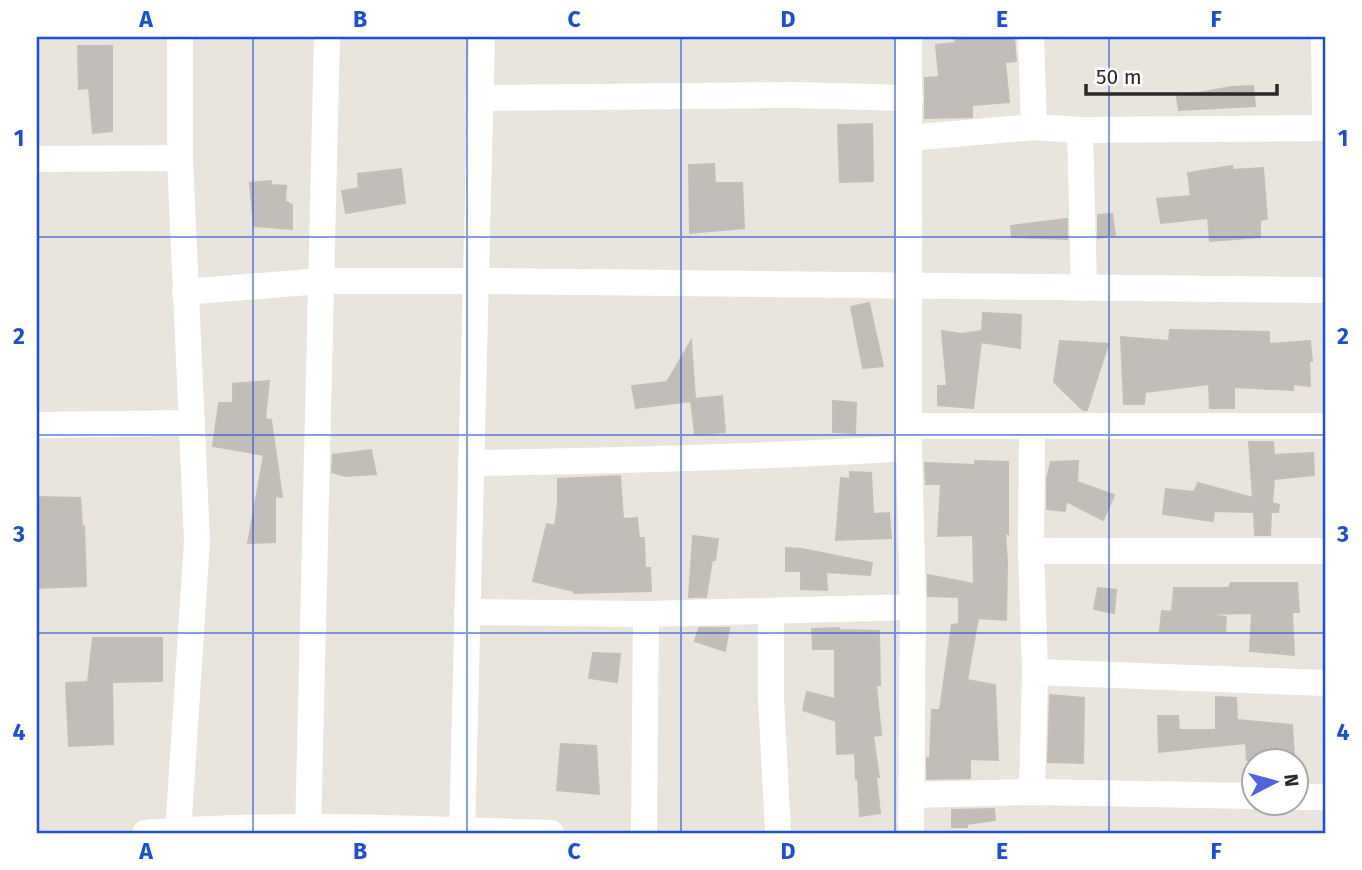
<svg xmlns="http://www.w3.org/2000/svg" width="1362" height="870" viewBox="0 0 1362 870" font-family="'Fira Sans',sans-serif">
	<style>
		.building { fill: #c1bdb8; stroke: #c4bfb6; stroke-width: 2 }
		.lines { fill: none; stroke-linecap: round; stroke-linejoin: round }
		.minor { stroke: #fff; stroke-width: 26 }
		.grid { fill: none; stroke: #1d4ed8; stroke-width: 2; stroke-opacity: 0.55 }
		.neatline { fill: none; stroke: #1d4ed8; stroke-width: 2.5 }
		.grid-label { font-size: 23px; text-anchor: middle; font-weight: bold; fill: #1d4ed8 }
	</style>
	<rect width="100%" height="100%" fill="#e9e4dc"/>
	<g class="building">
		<path d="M955 37H1014L1016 61 1005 62 1009 102 972 105V117L925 118V78L939 77 936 45 956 43Z"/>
		<path d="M78 46H112V131L93 133 89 88 79 89Z"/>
		<path d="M1253 86 1255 106 1179 110 1177 97 1231 87Z"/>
		<path d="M872 124 873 181 840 182 838 125Z"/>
		<path d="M714 164 715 183H742L744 228 690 233 689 165Z"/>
		<path d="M1232 166 1233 170 1263 168 1267 219 1260 220V237L1210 241 1208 218 1161 223 1157 199 1191 196 1188 173Z"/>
		<path d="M401 169 405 203 346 213 342 191 359 188 358 174Z"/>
		<path d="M271 181V185L286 186 285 201 292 205V229L254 226 250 183Z"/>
		<path d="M1112 214 1115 235 1098 238V215Z"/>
		<path d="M1067 219V239L1012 237 1011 226Z"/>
		<path d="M869 303 883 366 863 368 851 307Z"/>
		<path d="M983 313 1021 315 1020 348 981 342 973 408 938 405V386H947L942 331 961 334 982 331Z"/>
		<path d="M1170 330 1269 332V344L1310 341 1312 361H1309L1310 386 1293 384V390L1234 387V408H1210L1209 384 1145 392 1144 404H1124L1121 337 1169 341Z"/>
		<path d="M691 341 695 399 722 396 725 432 695 434 691 401 636 408 632 386 667 382Z"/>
		<path d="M1060 341 1108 344 1087 410H1083L1054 382Z"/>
		<path d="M269 381 265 419 271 420 282 497 275 496V542L248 543 264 455 213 446 219 403H233V384Z"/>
		<path d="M833 401 856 403 855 433 833 432Z"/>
		<path d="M1249 442H1273L1274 455 1313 453 1314 475 1274 479 1272 503 1279 505 1278 512H1271L1270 535H1255L1254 512 1214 511 1213 521 1163 514 1166 489 1194 492 1198 483 1253 498Z"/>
		<path d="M371 450 376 474 345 476 332 472 333 455Z"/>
		<path d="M975 461 1008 462V534L1005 533 1007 562 1006 620 978 618 967 680 995 685 998 760 970 759V778L927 779V758L930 759 932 710H940L952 625 959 624V597L928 596V575L974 584 973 535 938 536 941 484H926L925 463 975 465Z"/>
		<path d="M1078 461 1077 482 1114 495 1103 520 1066 501 1065 511 1047 509V478L1051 462Z"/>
		<path d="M850 472 871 473 873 514 889 513 891 538 836 540 841 478 850 479Z"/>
		<path d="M620 476 623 519 637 518 639 538H644L645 568H650L651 591 574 593V591L533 581 547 524 555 526 558 503V479Z"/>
		<path d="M37 497 80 498 82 526H84L86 586 37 588Z"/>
		<path d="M693 536 718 539 715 560H712L706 597H689Z"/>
		<path d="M786 548 802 549 872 563 870 575 826 572 827 590 801 589V571H786Z"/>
		<path d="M1231 583H1297L1299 612H1292L1294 655 1250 651 1252 613 1199 614 1226 617 1225 631H1160L1162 611 1172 612 1174 588H1229Z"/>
		<path d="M1098 588 1116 590 1114 613 1094 609Z"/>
		<path d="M699 628H729L725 651 695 641Z"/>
		<path d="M839 628V630L879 631 880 685H876L881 735 873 736 879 777H876L880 813 860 816 858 779H856L855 753 837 754 836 721 803 710 807 692 835 699V649H813L812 629Z"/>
		<path d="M93 638H162V681L112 682 113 744 69 746 66 683 88 682Z"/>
		<path d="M593 653 620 654 617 682 589 678Z"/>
		<path d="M1050 695 1084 698 1083 763 1048 762Z"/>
		<path d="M1216 697 1236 698 1237 720 1292 725 1294 757 1247 760 1246 743 1159 752 1158 716H1178L1179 730H1216Z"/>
		<path d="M561 744 596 746 599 794 557 790Z"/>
		<path d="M994 809 995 820 967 824V827H952V810Z"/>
	</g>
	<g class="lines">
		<g class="minor">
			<path d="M909 37V448L913 607 911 833"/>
			<path d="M1031 37 1034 127"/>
			<path d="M1324 37 1325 113"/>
			<path d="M481 98 793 95 910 98"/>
			<path d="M1080 130 1084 288"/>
			<path d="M909 138 1034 127 1080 130 1325 128"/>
			<path d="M37 159 180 158"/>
			<path d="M185 292 321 281H476L1325 290"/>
			<path d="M37 425 192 423"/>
			<path d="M910 426H1325"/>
			<path d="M471 463C617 461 763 457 909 448"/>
			<path d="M1031 551H1325"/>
			<path d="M771 611V697L778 833"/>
			<path d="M467 612 646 614 913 607"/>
			<path d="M1035 672 1325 683"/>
			<path d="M1032 792 1035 672 1031 551 1032 427"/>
			<path d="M912 795 1032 792 1254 796"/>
			<path d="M1296 797H1325"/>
			<path d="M145 833C280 822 416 829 551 833"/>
			<path d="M178 833 197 541 180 158V37"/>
			<path d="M308 833 327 37"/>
			<path d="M462 833 482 37"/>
			<path d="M644 833 646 614"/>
		</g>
	</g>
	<path class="grid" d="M253 37V833M467 37V833M681 37V833M895 37V833M1109 37V833M37 237H1325M37 435H1325M37 633H1325"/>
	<rect width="1362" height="870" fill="none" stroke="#ffffff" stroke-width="77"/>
	<g transform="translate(1275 782) rotate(84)"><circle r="33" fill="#ffffff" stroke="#a9a9a9" stroke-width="2"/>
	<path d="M0-5L12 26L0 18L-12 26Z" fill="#4f62e2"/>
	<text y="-10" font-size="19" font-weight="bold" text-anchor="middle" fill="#282828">N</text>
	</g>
	<path d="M1086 84v10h191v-10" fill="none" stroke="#282828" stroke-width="3.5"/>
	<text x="1096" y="84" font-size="21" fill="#282828" stroke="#ffffff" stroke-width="5" paint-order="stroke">50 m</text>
	<rect x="38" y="38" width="1286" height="794" class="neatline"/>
	<g class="grid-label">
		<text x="146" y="27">A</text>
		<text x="360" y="27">B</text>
		<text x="574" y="27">C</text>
		<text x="788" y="27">D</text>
		<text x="1002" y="27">E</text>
		<text x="1216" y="27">F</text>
		<text x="19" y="146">1</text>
		<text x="1343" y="146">1</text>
		<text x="19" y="344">2</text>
		<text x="1343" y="344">2</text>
		<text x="19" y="542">3</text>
		<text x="1343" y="542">3</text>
		<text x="19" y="740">4</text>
		<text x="1343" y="740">4</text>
		<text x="146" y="859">A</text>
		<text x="360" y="859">B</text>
		<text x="574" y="859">C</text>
		<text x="788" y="859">D</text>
		<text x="1002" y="859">E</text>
		<text x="1216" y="859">F</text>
	</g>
</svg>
